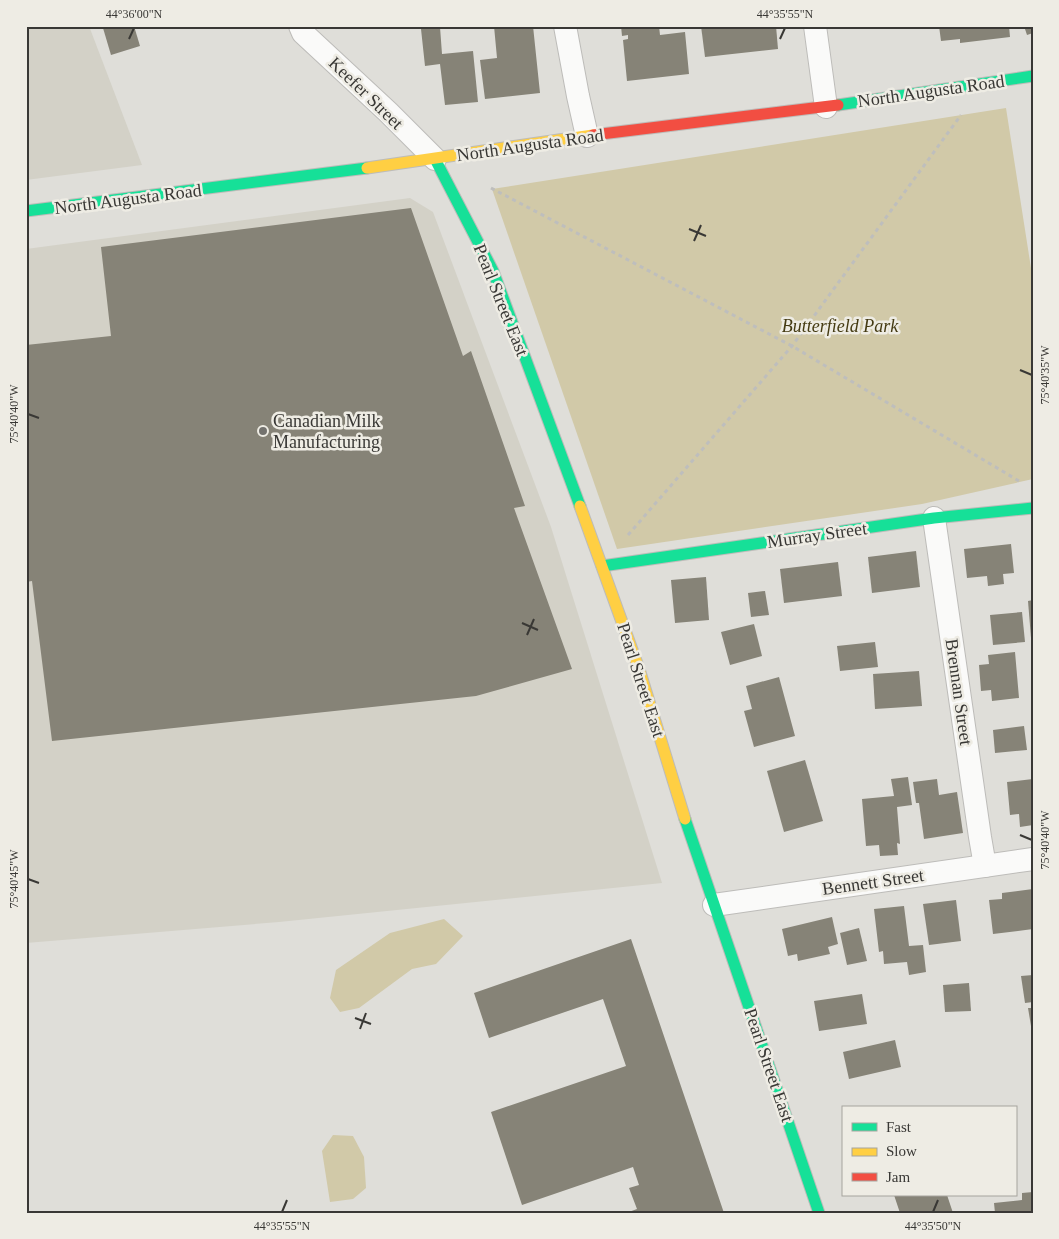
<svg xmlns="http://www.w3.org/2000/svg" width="1059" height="1239" viewBox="0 0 1059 1239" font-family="'Times New Roman',serif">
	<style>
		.built { fill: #d3d1c7 }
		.green { fill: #d1c9a8 }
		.building { fill: #868377 }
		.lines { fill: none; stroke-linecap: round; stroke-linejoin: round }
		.street-casing { stroke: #bdbcb9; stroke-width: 24 }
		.fast-casing { stroke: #bdbcb9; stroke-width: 13 }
		.slow-casing { stroke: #bdbcb9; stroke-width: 13 }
		.jam-casing { stroke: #bdbcb9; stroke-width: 13 }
		.path { stroke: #bebebd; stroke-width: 3; stroke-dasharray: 4 4; stroke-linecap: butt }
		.street { stroke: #fafaf9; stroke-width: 22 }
		.fast { stroke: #16e098; stroke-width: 11 }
		.slow { stroke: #ffcf43; stroke-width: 11 }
		.jam { stroke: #f24e42; stroke-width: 11 }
		.ticks { fill: none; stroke: #393835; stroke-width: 2 }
		.poi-dot { fill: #73726e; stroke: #eeece4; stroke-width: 2 }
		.labels { text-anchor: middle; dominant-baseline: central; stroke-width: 5; stroke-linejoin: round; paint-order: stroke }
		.street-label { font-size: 18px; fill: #393835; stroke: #eeece4 }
		.park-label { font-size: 18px; font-style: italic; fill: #453b13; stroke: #eeece4 }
		.poi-label { font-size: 18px; fill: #393835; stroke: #eeece4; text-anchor: start }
		.neatline { fill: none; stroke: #393835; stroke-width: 2 }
		.ticks-label { font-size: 12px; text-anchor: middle; fill: #393835 }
	</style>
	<rect width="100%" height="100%" fill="#dfded9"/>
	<g class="built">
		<path d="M26 26H89L142 165 26 180Z"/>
		<path d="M410 198 433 212 551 527 662 883 279 922 26 943V249Z"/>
	</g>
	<g class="green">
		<path d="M1006 108 1033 281V479L922 504 617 549 492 189Z"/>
		<path d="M444 919 463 936 436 964 412 969 359 1008 340 1012 330 998 336 970 390 933Z"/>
		<path d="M333 1135 353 1136 364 1157 366 1188 353 1199 330 1202 322 1151Z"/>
	</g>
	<g class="building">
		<path d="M107 26H134L140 46 111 55 103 28Z"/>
		<path d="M494 26H533L540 93 485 99 480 60 497 58Z"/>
		<path d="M621 26H659L660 35 685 32 689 74 627 81 623 40 628 39V35L622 36Z"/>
		<path d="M701 26H776L778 49 705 57Z"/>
		<path d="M939 26H1009L1010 37 960 43V39L941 41Z"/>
		<path d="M1024 26H1033V33L1027 35Z"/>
		<path d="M440 27 442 54 473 51 478 102 445 105 440 64 425 66 421 29Z"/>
		<path d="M411 208 463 356 471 351 525 506 514 508 572 669 476 696 52 741 32 581 26 582V345L111 336 101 247Z"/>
		<path d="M1011 544 1014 573 1003 574 1004 584 988 586 987 576 967 578 964 549Z"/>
		<path d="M916 551 920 587 872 593 868 557Z"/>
		<path d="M838 562 842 596 784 603 780 569Z"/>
		<path d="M706 577 709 620 675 623 671 580Z"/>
		<path d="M765 591 769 615 751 617 748 593Z"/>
		<path d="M1033 600V638H1031L1028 601Z"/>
		<path d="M1022 612 1025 642 993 645 990 615Z"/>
		<path d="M754 624 762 656 730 665 721 632Z"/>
		<path d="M875 642 878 667 840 671 837 646Z"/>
		<path d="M1015 652 1019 698 992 701 991 690 981 691 979 665 989 664 988 655Z"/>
		<path d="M919 671 922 706 875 709 873 674Z"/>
		<path d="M779 677 795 736 754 747 744 711 752 709 746 686Z"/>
		<path d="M1024 726 1027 750 995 753 993 730Z"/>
		<path d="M805 760 823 821 784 832 767 771Z"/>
		<path d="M908 777 912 805 897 807 900 844 897 843 898 855 880 856 879 845 866 846 862 799 894 796 891 779Z"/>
		<path d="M937 779 939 795 957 792 963 833 924 839 919 803H916L913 782Z"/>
		<path d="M1033 779V825L1020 827 1019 814 1010 815 1007 782Z"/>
		<path d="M1033 889V929L993 934 989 900 1002 899V893Z"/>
		<path d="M956 900 961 941 929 945 923 904Z"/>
		<path d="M904 906 909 946 923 945 926 972 909 975 907 962 884 964 883 951 879 952 874 909Z"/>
		<path d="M832 917 838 944 828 947 830 954 798 961 797 954 788 956 782 929Z"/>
		<path d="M859 928 867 961 847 965 840 933Z"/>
		<path d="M631 939 724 1213H626L637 1209 629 1188 639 1185 633 1167 522 1205 491 1112 626 1066 603 999 489 1038 474 993Z"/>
		<path d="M1033 975V1002L1025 1003 1021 976Z"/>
		<path d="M969 983 971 1011 945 1012 943 985Z"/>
		<path d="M862 994 867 1024 819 1031 814 1001Z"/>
		<path d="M1028 1008H1033V1031L1032 1032Z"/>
		<path d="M895 1040 901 1067 849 1079 843 1052Z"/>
		<path d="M1033 1192V1213H995L994 1203 1022 1200V1193Z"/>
		<path d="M894 1195H947L953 1213H900Z"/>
	</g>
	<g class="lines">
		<g class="street-casing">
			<g id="street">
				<path d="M300 26 303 33 388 112 435 159"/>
				<path d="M565 26 578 96 587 136"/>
				<path d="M815 26 826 107"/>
				<path d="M934 518 980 837 985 866"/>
				<path d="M714 905 1033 859"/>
			</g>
		</g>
		<g class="fast-casing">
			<g id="fast">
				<path d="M838 105 1033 76"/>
				<path d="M435 159 493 271 580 506"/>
				<path d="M26 211 367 168"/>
				<path d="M602 566 934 518 1033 508"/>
				<path d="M685 819 819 1213"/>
			</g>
		</g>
		<g class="slow-casing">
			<g id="slow">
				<path d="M367 168 593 135"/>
				<path d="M580 506 639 669 685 819"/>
			</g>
		</g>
		<g class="jam-casing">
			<path id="jam" d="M593 135 838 105"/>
		</g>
		<g class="path">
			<path d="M491 188 792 346 1019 481"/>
			<path d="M628 535 792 346 961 115"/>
		</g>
		<use href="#street" class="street"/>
		<use href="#fast" class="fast"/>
		<use href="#slow" class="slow"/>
		<use href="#jam" class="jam"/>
	</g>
	<path class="ticks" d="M129 39 134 28M780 39 785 28M689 229 706 236M694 241 701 225M1020 370 1032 375M28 414 39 418M522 623 538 630M527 635 534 619M1020 835 1032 840M28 879 39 883M355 1018 371 1024M360 1029 366 1013M282 1212 287 1200M933 1212 938 1200"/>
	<circle class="poi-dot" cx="263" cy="431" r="5"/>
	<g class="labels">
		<g class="street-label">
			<text transform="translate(931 91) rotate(-8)">North Augusta Road</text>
			<text transform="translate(366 93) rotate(44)">Keefer Street</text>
			<text transform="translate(530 145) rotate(-8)">North Augusta Road</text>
			<text transform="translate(128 199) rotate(-7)">North Augusta Road</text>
			<text transform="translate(501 300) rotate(68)">Pearl Street East</text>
			<text transform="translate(817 535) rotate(-8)">Murray Street</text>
			<text transform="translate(641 680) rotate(72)">Pearl Street East</text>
			<text transform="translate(959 692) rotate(82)">Brennan Street</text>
			<text transform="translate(873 882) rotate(-8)">Bennett Street</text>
			<text transform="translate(769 1065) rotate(71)">Pearl Street East</text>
		</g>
		<g class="park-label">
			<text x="840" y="326">Butterfield Park</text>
		</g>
		<g class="poi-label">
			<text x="273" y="421">Canadian Milk<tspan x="273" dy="21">Manufacturing</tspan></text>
		</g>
	</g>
	<rect width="1059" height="1239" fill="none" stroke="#eeece4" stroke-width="55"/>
	<rect x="842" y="1106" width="175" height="90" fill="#eeece4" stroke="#a6a49e"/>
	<rect x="852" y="1123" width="25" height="8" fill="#16e098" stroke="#a6a49e"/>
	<text x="886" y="1132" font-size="15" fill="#393835">Fast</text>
	<rect x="852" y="1148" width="25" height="8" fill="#ffcf43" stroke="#a6a49e"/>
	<text x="886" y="1156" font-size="15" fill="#393835">Slow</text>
	<rect x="852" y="1173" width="25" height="8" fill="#f24e42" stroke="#a6a49e"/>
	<text x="886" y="1182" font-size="15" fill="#393835">Jam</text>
	<rect x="28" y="28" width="1004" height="1184" class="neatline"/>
	<g class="ticks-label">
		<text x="134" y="18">44°36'00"N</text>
		<text x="785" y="18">44°35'55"N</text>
		<text transform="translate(1045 375) rotate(-90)" y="4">75°40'35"W</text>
		<text transform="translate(14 414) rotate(-90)" y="4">75°40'40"W</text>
		<text transform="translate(1045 840) rotate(-90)" y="4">75°40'40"W</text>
		<text transform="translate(14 879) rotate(-90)" y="4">75°40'45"W</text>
		<text x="282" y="1230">44°35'55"N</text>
		<text x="933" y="1230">44°35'50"N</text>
	</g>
</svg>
